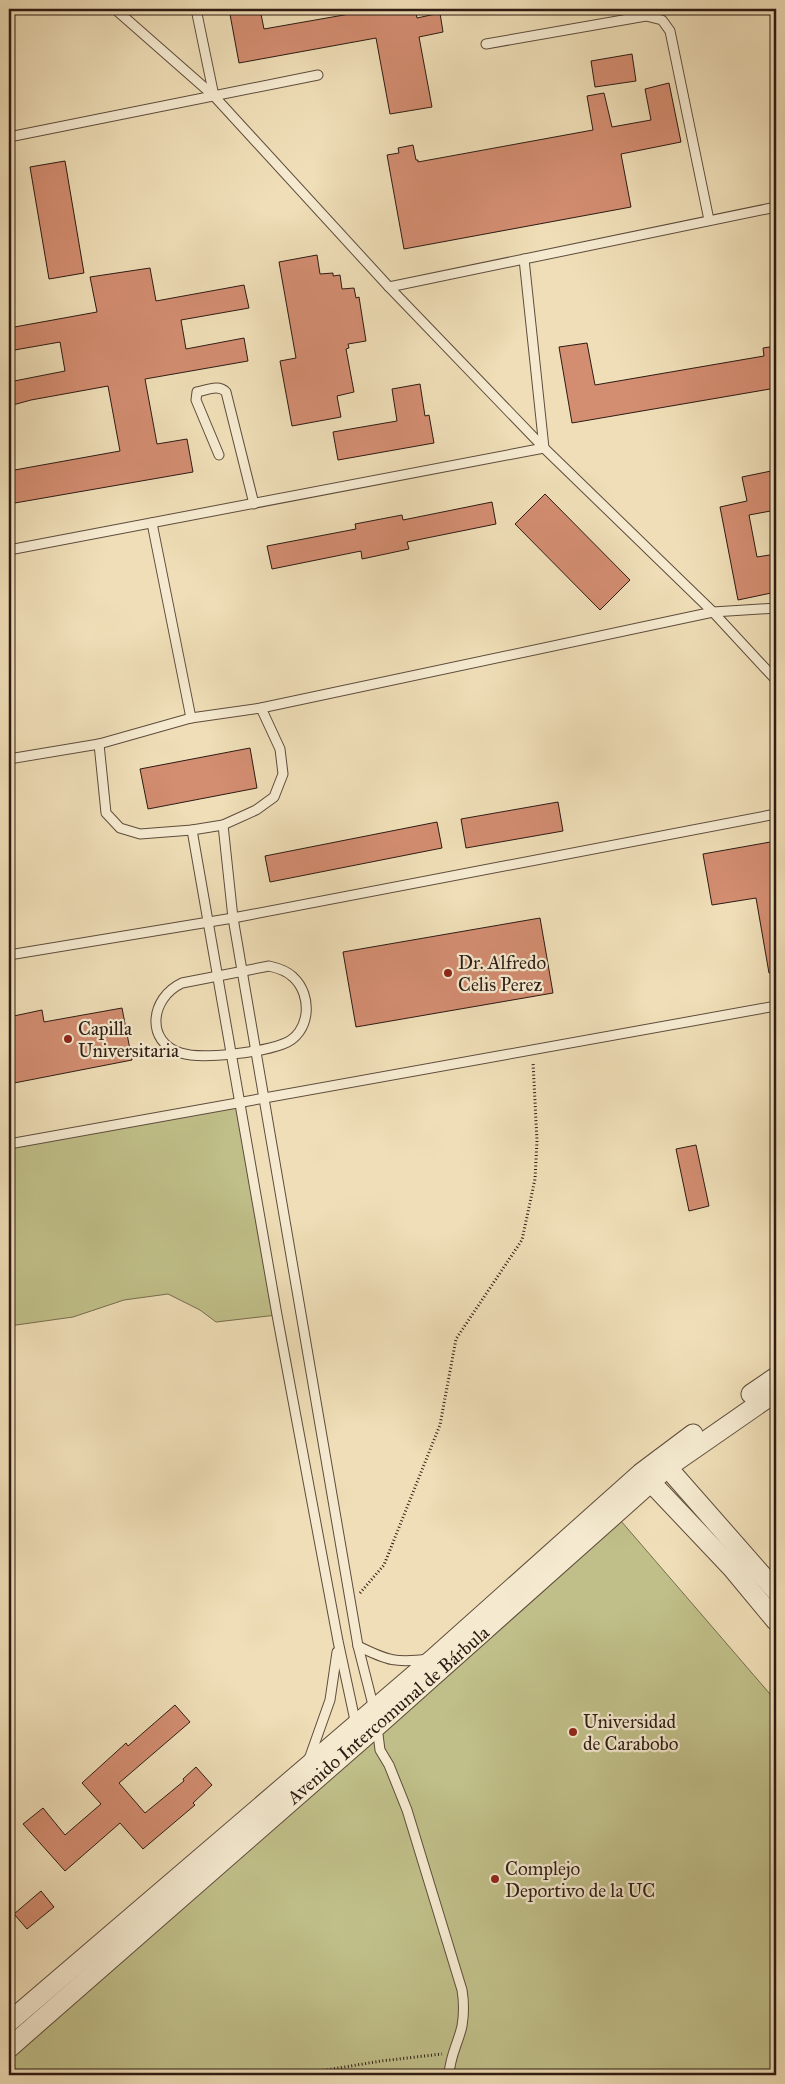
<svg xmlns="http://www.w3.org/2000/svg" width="785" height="2084" viewBox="0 0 785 2084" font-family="'IM FELL Great Primer',serif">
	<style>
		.green { fill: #c0bf89; stroke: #766d4e }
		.building { fill: #d38d71; stroke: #2d1b13 }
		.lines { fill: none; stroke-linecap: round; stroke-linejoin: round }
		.lane-casing { stroke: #5e4c3c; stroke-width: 11 }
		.street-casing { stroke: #5e4c3c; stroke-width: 21 }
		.path { stroke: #2d1b13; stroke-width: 3; stroke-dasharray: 1 2.5; stroke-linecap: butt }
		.lane { stroke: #f5ead0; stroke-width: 9 }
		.street { stroke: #f5ead0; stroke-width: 19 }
		.poi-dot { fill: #8f2418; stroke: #f5ead0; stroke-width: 2 }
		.labels { text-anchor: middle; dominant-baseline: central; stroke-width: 4.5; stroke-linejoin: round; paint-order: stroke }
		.poi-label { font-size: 19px; fill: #2d1b13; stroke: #f5ead0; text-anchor: start }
		.street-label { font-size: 19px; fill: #2d1b13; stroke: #f5ead0 }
	</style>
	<rect width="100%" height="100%" fill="#efdeb7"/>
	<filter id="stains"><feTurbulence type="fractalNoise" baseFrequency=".004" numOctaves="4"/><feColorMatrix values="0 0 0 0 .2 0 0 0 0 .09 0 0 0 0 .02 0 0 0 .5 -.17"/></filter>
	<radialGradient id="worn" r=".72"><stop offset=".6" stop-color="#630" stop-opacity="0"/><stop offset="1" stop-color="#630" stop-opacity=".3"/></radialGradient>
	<g class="green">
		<path d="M238 1102 277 1315 216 1322 200 1310 168 1294 124 1300 73 1317 9 1326V1149Z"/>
		<path d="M621 1521 776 1701V2075H9V2058Z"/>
	</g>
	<g class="building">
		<path d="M229 9H260L264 29 378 9H415L417 18 440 13 443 32 419 37 432 107 390 114 376 38 239 63Z"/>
		<path d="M632 54 636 81 595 87 591 61Z"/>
		<path d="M669 83 681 142 621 154 631 207 404 249 387 155 399 153 398 148 413 145 416 160H418V162L593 130 587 96 604 93 612 127 651 120 645 89Z"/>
		<path d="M65 161 84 273 49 279 30 167Z"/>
		<path d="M317 255 320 274 333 273V276L340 275 342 289 354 288 356 298 359 297 366 341 348 344 349 348 346 349 354 392 337 396 341 417 292 426 280 361 296 358 279 262Z"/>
		<path d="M150 268 156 301 244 285 249 308 181 320 186 349 244 338 248 361 145 379 157 444 187 439 193 472 9 504V471L120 451 108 386 31 400 9 406V382L65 371 60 342 9 351V328L97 312 90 277Z"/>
		<path d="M587 343 595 385 764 356 763 348 776 346V388L572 423 559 347Z"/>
		<path d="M420 384 425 416 429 415 434 443 338 460 333 432 397 421 392 389Z"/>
		<path d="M776 470V510L749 515 757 557 776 554V592L738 600 720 507 747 501 742 477Z"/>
		<path d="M545 494 630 580 600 610 515 524Z"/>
		<path d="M492 502 496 524 407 542 409 549 362 559 361 551 272 569 267 546 356 529 355 524 402 515 403 520Z"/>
		<path d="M250 748 257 788 148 809 140 769Z"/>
		<path d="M558 802 563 831 466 848 461 819Z"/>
		<path d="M437 822 442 848 270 882 265 856Z"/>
		<path d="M776 841V972L769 973 756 898 712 905 703 854Z"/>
		<path d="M540 918 553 993 356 1027 343 952Z"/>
		<path d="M122 1008 132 1060 9 1084V1017L42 1010 44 1022Z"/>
		<path d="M696 1145 709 1206 689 1211 676 1149Z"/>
		<path d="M175 1705 190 1722 119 1783 145 1813 184 1781 183 1779 196 1767 212 1785 193 1803 195 1805 143 1849 120 1823 65 1871 23 1824 43 1808 65 1835 101 1804 82 1783 126 1743 128 1746Z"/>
		<path d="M41 1891 54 1907 27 1929 14 1914Z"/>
	</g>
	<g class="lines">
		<g class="lane-casing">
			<g id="lane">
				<path d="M115 9 214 96 389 287 544 448 713 612 776 680"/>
				<path d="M196 9 214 96"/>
				<path d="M486 44 646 16 662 20 670 31 709 220"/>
				<path d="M9 137 318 75"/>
				<path d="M389 287 776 207"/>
				<path d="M219 455 196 400 197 392C207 390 219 384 226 392L254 504"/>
				<path d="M152 523 191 718"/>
				<path d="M9 550 544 448 524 259"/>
				<path d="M99 744 106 813 120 828 140 834 192 830 223 825 256 810 274 797 283 774 280 749 261 708"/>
				<path d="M9 759 99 744 191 718 261 708 713 612 776 608"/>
				<path d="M223 825 233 918 358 1646 374 1709"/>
				<path d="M192 830 277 1315 338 1641 356 1725"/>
				<path d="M9 955 233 918 776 814"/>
				<path d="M269 966C278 968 287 971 293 977 313 995 311 1034 283 1044 262 1052 202 1060 181 1053 145 1042 150 998 182 983Z"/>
				<path d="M9 1144 776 1006"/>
				<path d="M358 1646C388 1661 396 1663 429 1659"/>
				<path d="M377 1727 380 1750 389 1765 407 1810 462 1990C464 2002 464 2014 462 2026 458 2044 450 2055 449 2075"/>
				<path d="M308 1762 330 1700 337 1652"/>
			</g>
		</g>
		<g class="street-casing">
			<g id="street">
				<path d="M751 1394 776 1377"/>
				<path d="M660 1459 776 1591"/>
				<path d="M644 1475 732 1568 776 1621"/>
				<path d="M9 2022 434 1658 641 1473 693 1434"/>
				<path d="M9 2048 377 1726 668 1467 776 1392"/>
			</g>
		</g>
		<g class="path">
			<path d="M360 1593 384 1565 440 1425 456 1339 522 1240 535 1179 537 1141 533 1062"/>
			<path d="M296 2075 381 2061 442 2054"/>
		</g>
		<use href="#lane" class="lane"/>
		<use href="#street" class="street"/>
	</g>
	<g class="poi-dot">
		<circle cx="448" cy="973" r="5"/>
		<circle cx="68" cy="1039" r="5"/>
		<circle cx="573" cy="1732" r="5"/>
		<circle cx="495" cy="1879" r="5"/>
	</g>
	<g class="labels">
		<g class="poi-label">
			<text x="458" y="962">Dr. Alfredo<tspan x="458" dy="22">Celis Perez</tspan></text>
			<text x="78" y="1028">Capilla<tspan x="78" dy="22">Universitaria</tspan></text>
			<text x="583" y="1721">Universidad<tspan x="583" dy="22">de Carabobo</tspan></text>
			<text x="505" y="1868">Complejo<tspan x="505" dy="22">Deportivo de la UC</tspan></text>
		</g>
		<g class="street-label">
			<text transform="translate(388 1715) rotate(-41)">Avenido Intercomunal de Bárbula</text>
		</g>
	</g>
	<rect width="785" height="2084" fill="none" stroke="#efdeb7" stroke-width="30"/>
	<rect x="10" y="10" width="765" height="2064" fill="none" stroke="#2d1b13" stroke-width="2.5"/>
	<rect x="15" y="15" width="755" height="2054" fill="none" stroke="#2d1b13"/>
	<rect width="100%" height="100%" filter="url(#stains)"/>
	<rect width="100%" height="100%" fill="url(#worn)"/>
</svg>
